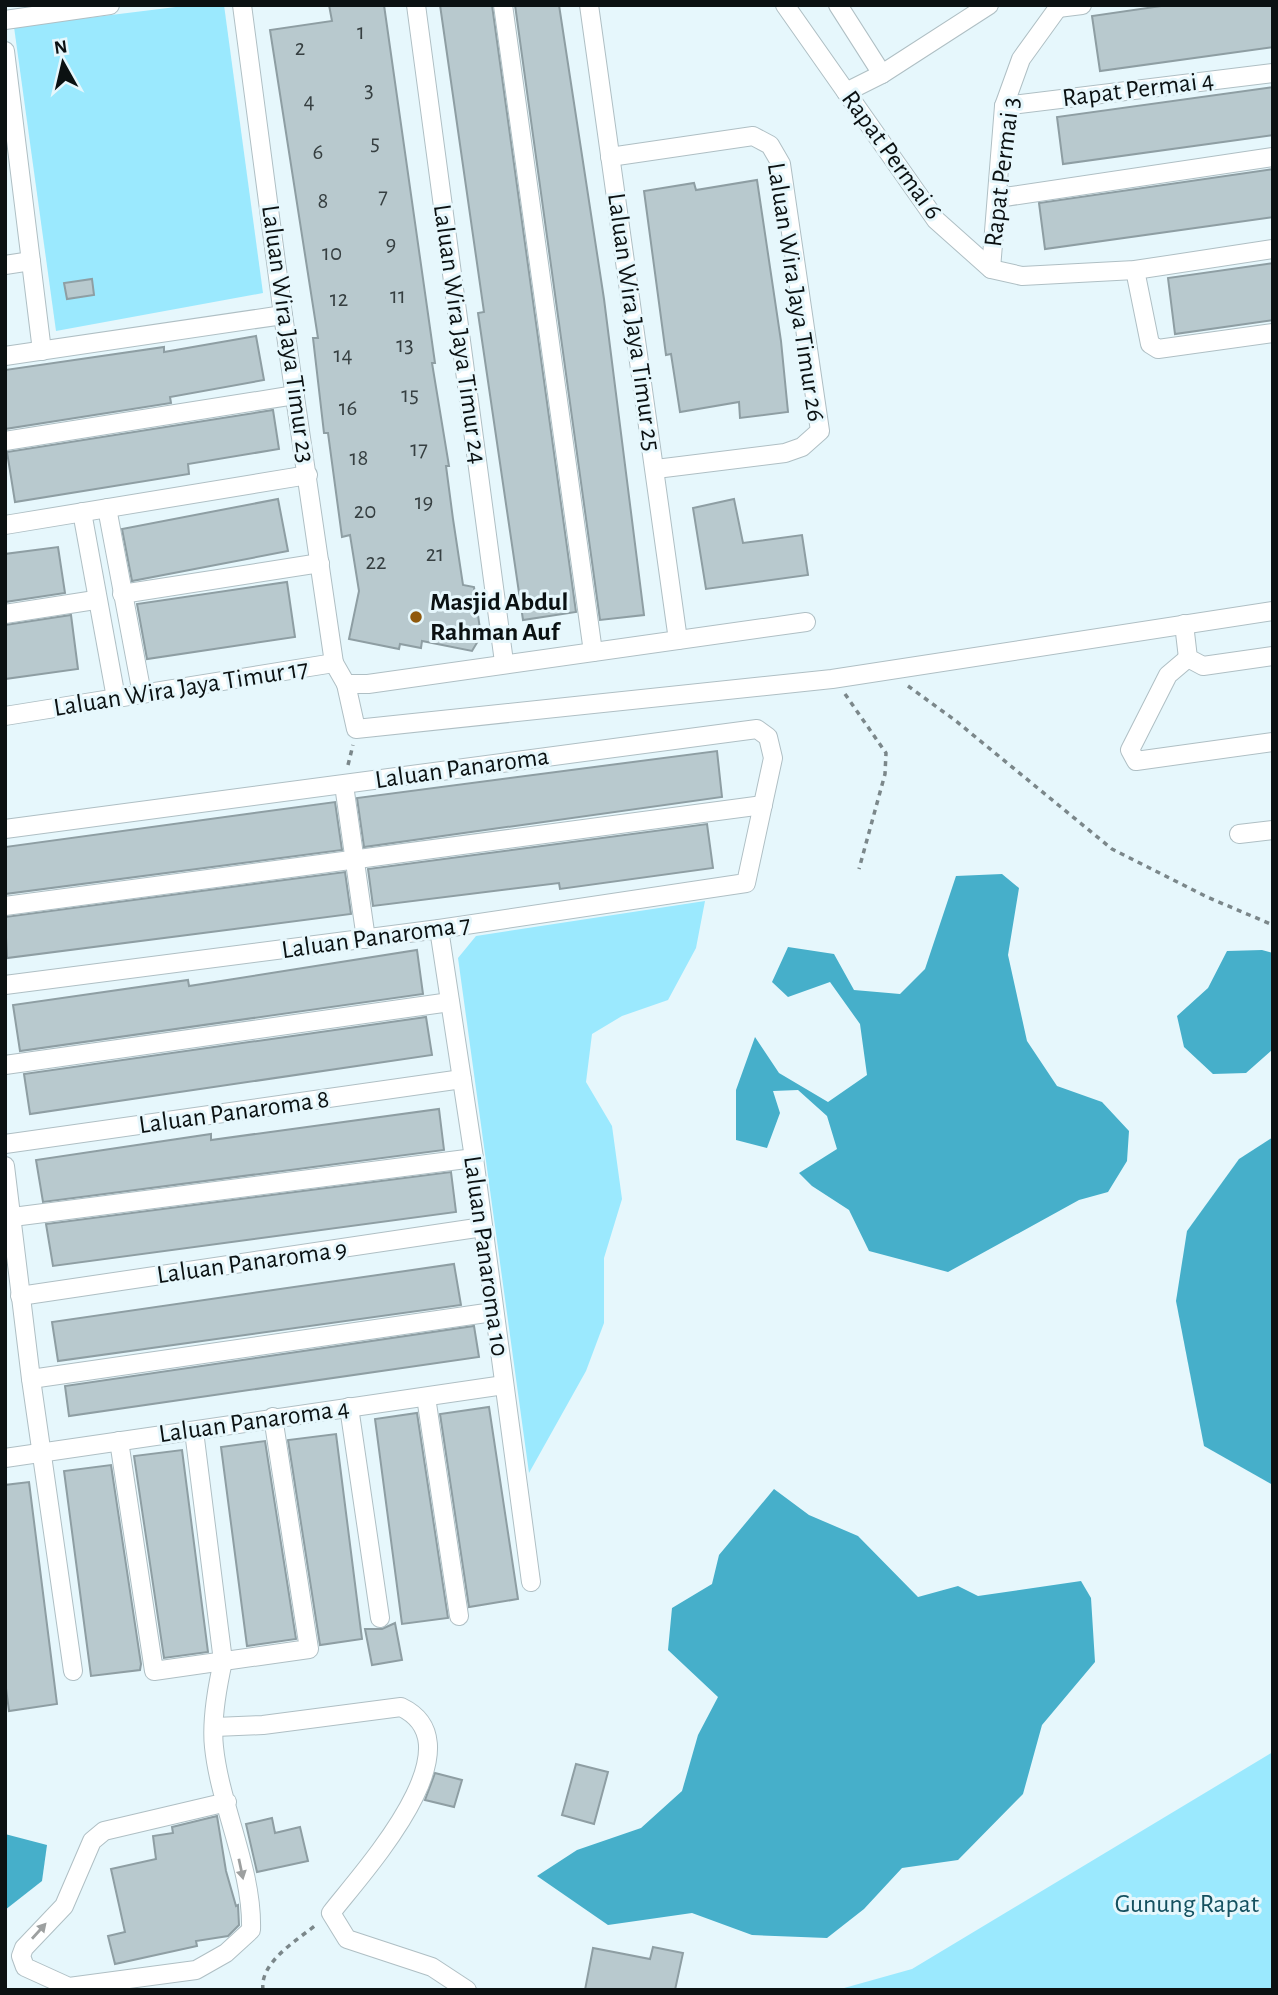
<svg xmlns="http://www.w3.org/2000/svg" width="1278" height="1995" viewBox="0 0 1278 1995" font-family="'Alegreya Sans',sans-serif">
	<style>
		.green { fill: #9be9fe }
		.water { fill: #46afca }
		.building { fill: #b8c9ce; stroke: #8e9ea3; stroke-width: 2 }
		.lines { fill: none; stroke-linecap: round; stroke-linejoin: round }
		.minor-casing { stroke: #afbfc4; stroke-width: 20 }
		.path { stroke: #7b878a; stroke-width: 3.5; stroke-dasharray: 5 5; stroke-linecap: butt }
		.minor { stroke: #fff; stroke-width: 18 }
		.oneway { fill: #9da0a0 }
		.poi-dot { fill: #8f590d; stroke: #e6f7fc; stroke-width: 2.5 }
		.labels { text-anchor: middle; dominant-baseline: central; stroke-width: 6; stroke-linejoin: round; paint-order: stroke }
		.number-label { font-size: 23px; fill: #363f41 }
		.street-label { font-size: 26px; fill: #0b1112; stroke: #e6f7fc }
		.poi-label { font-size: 26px; font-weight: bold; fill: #0b1112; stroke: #e6f7fc; text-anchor: start }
		.park-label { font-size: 26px; fill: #14505f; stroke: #e6f7fc }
	</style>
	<rect width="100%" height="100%" fill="#e6f7fc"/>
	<g class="green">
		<path d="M192 5H224L263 293 56 331 14 27Z"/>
		<path d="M705 901 696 948 668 1000 622 1016 592 1034 586 1082 612 1126 622 1199 604 1258V1323L586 1371 529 1473 458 958 476 936Z"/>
		<path d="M1273 1752V1990H837L912 1969Z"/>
	</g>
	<g class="water">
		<path d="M1002 874 1019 888 1008 955 1027 1041 1057 1086 1102 1102 1129 1131 1127 1161 1108 1192 1079 1200 948 1272 869 1251 849 1210 812 1186 799 1173 837 1149 827 1116 798 1090 773 1091 780 1113 767 1148 736 1140V1090L755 1037 779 1073 828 1102 867 1075 860 1024 830 982 788 997 772 982 788 947 834 954 854 990 900 994 925 969 956 876Z"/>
		<path d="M1262 950 1273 953V1049L1246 1073 1213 1074 1184 1047 1177 1016 1208 988 1227 951Z"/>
		<path d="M1273 1137V1485L1204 1446 1176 1301 1187 1231 1239 1159Z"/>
		<path d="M774 1489 809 1515 858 1536 918 1597 958 1586 978 1596 1081 1581 1091 1598 1095 1662 1042 1725 1023 1794 958 1860 902 1868 864 1909 827 1938 752 1935 692 1913 608 1925 537 1876 577 1850 641 1828 682 1791 698 1735 718 1697 668 1650 672 1608 712 1584 719 1555Z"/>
		<path d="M5 1834 47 1845 42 1881 5 1910Z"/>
	</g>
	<g class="building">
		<path d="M329 5H384L435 363H432L449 466H446L453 519 463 585 474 587 481 636 472 651 422 641 421 648 400 644 399 649 349 639 359 591 350 535 342 537 328 433H324L313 338H318L270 30 332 21Z"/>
		<path d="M440 5H492L576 612 523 620 478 313 484 312Z"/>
		<path d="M515 5H559L604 299 644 615 600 620Z"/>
		<path d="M1168 5H1273V47L1100 71 1092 16Z"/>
		<path d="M1273 87V135L1063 164 1057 117Z"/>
		<path d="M1273 169V217L1045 249 1039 203Z"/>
		<path d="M757 180 781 341 788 412 740 418 739 402 680 412 671 354 666 355 644 191 694 183 696 190Z"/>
		<path d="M1273 263V320L1175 334 1168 278Z"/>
		<path d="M92 279 94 295 67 299 64 283Z"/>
		<path d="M256 336 264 380 170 397 171 403 5 429V370L164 347V352Z"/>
		<path d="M273 410 279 449 188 464 189 474 15 502 7 452Z"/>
		<path d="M278 499 288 551 132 581 122 529Z"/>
		<path d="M734 499 743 543 802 535 808 575 706 589 693 508Z"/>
		<path d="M58 547 65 593 5 602V554Z"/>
		<path d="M287 582 295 637 147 659 137 604Z"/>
		<path d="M71 615 78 669 5 679V625Z"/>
		<path d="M717 751 722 797 364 847 357 798Z"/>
		<path d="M335 802 342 850 5 894V847Z"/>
		<path d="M707 824 713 868 560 889 559 883 373 906 368 869Z"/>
		<path d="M345 872 351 914 7 958 5 917Z"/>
		<path d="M417 950 423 994 20 1051 13 1005 188 980 189 986Z"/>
		<path d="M426 1017 432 1055 30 1114 24 1074Z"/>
		<path d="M439 1109 444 1150 43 1202 36 1160 211 1134V1140Z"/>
		<path d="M451 1172 456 1212 53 1266 46 1224Z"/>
		<path d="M454 1264 461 1305 58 1361 52 1322Z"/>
		<path d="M474 1326 479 1357 69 1416 65 1386Z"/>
		<path d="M489 1407 518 1599 469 1607 440 1414Z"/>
		<path d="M417 1413 448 1618 402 1624 375 1419Z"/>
		<path d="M336 1434 362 1639 320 1645 288 1440Z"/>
		<path d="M265 1441 296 1639 247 1646 221 1447Z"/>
		<path d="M182 1450 208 1652 164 1658 134 1456Z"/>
		<path d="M111 1465 141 1664 140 1670 91 1676 64 1471Z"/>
		<path d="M29 1482 57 1704 9 1711 5 1681V1485Z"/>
		<path d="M395 1623 402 1660 372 1665 365 1629H382Z"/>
		<path d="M576 1764 608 1772 594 1824 562 1815Z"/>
		<path d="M435 1773 462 1780 454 1807 425 1800Z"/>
		<path d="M217 1816 226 1871 236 1906 238 1905 239 1925 228 1936 196 1941 197 1946 115 1964 108 1936 125 1932 111 1869 156 1859 153 1836 173 1833 172 1827Z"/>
		<path d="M272 1818 275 1833 300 1827 308 1861 257 1872 246 1824Z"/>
		<path d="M653 1947 683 1953 675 1990H585L593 1948 650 1959Z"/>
	</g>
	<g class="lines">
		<g class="minor-casing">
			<g id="minor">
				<path d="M242 5 283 315 334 663"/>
				<path d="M416 5 504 662"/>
				<path d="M503 5 593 652"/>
				<path d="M589 5 678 640"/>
				<path d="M785 5 936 220 991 269 1022 276 1135 270 1273 249"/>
				<path d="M838 5 882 74"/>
				<path d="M1058 8 1082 5"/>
				<path d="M5 20 110 5"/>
				<path d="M5 51 42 351"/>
				<path d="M846 92 882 74 989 5"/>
				<path d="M1004 106 1273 73"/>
				<path d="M610 157 753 136 770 145 781 164 820 431 802 447 785 453 656 469"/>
				<path d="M998 198 1273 157"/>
				<path d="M5 265 31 261"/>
				<path d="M991 269 1004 106 1021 59 1060 5"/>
				<path d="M1135 270 1150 344 1158 349 1273 333"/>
				<path d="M5 356 283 315"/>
				<path d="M5 441 295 395"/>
				<path d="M107 508 142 694"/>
				<path d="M82 512 116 698"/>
				<path d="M5 525 308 475"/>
				<path d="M122 594 320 563"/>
				<path d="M5 614 95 600"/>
				<path d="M1184 624 1188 658 1203 666 1273 656"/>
				<path d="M1188 658 1168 675 1130 750 1136 761 1273 742"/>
				<path d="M346 684 356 729 832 679 1273 611"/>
				<path d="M5 716 334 663 346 684H368L806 622"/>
				<path d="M344 785 366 939"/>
				<path d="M5 829 757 729 768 737 773 758 746 883 439 929 5 985"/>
				<path d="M1239 834 1273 830"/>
				<path d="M5 906 763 805"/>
				<path d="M439 929 474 1158 531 1582"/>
				<path d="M5 1065 450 1002"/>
				<path d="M5 1144 462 1079"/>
				<path d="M5 1166 31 1379 73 1671"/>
				<path d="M5 1218 474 1158"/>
				<path d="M20 1296 483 1227"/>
				<path d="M31 1379 493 1312"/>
				<path d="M426 1397 459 1616"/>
				<path d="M349 1407 380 1618"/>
				<path d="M194 1431 223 1661C217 1688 211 1720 214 1747 220 1806 253 1870 251 1930L226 1953 196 1970 69 1987 25 1967 21 1956 24 1948 64 1906 92 1841 104 1831 227 1802"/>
				<path d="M119 1441 154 1671 309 1649 273 1417"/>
				<path d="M5 1458 504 1385"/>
				<path d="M215 1727 263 1725 401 1707C481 1745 361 1874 331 1913L347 1939 432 1967 467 1990"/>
			</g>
		</g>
		<g class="path">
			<path d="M908 686 956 721 1112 849 1207 897 1273 925"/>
			<path d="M845 694 886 753 885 774 859 869"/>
			<path d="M348 765 353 745"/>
			<path d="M263 1990C259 1962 299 1939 317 1924"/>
		</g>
		<use href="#minor" class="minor"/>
	</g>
	<defs><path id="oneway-solid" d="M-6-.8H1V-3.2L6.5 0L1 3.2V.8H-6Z" transform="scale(1.75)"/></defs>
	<g class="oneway">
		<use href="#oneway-solid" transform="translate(241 1869) rotate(78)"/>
		<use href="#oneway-solid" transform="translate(39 1931) rotate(-48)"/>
	</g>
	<circle class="poi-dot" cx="416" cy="617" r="7"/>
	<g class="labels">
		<g class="number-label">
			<text x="361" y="32">1</text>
			<text x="300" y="48">2</text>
			<text x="369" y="90">3</text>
			<text x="309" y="101">4</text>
			<text x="375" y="143">5</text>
			<text x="318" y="152">6</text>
			<text x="383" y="196">7</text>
			<text x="323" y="201">8</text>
			<text x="391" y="244">9</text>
			<text x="332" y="253">10</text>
			<text x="398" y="296">11</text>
			<text x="339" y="299">12</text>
			<text x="405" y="345">13</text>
			<text x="343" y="355">14</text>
			<text x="410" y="395">15</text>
			<text x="348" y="408">16</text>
			<text x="419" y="449">17</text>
			<text x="359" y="458">18</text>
			<text x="424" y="502">19</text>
			<text x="365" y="511">20</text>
			<text x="435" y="554">21</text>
			<text x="376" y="562">22</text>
		</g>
		<g class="street-label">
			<text transform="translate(1138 89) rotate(-7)">Rapat Permai 4</text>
			<text transform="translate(892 155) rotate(54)">Rapat Permai 6</text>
			<text transform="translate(1002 172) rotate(-83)">Rapat Permai 3</text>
			<text transform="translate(796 292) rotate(81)">Laluan Wira Jaya Timur 26</text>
			<text transform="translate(634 322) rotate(82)">Laluan Wira Jaya Timur 25</text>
			<text transform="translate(288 334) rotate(82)">Laluan Wira Jaya Timur 23</text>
			<text transform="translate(460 334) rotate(82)">Laluan Wira Jaya Timur 24</text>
			<text transform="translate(181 688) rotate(-9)">Laluan Wira Jaya Timur 17</text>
			<text transform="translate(462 768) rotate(-8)">Laluan Panaroma</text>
			<text transform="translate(376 937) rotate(-8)">Laluan Panaroma 7</text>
			<text transform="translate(234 1112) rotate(-8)">Laluan Panaroma 8</text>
			<text transform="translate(486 1256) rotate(82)">Laluan Panaroma 10</text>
			<text transform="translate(252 1262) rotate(-8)">Laluan Panaroma 9</text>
			<text transform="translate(254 1421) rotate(-8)">Laluan Panaroma 4</text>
		</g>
		<g class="poi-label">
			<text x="430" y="602">Masjid Abdul<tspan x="430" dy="30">Rahman Auf</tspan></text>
		</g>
		<g class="park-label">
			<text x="1187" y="1904">Gunung Rapat</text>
		</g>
	</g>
	<rect width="1278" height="1995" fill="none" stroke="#0b1112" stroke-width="14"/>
	<g transform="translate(63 63) rotate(352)" stroke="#e6f7fc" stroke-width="5" paint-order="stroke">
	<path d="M0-5L12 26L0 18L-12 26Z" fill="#0b1112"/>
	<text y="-10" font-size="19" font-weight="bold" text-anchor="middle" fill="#0b1112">N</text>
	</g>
</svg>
